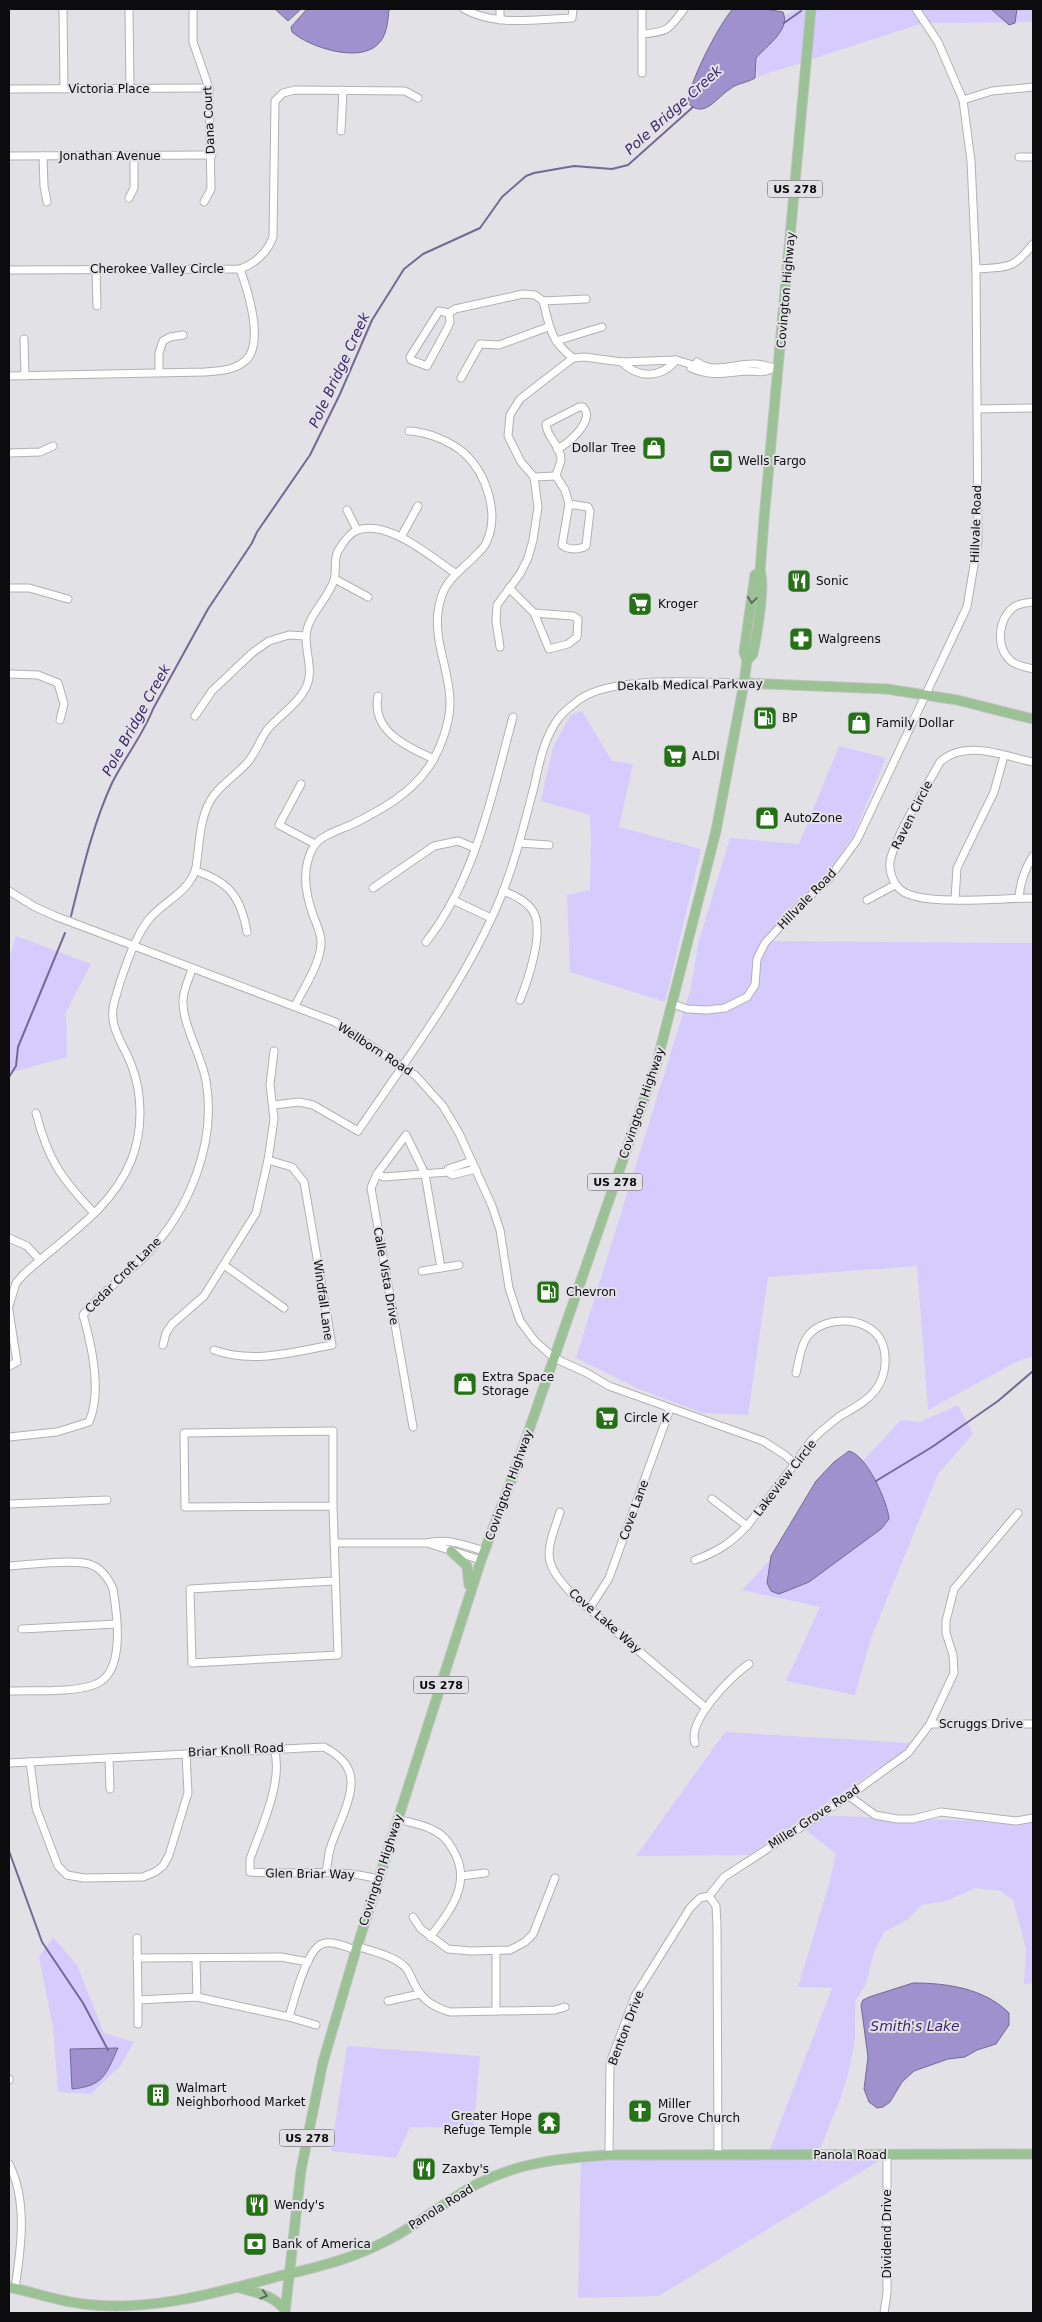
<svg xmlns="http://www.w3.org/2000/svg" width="1042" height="2322" viewBox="0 0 1042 2322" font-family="'DejaVu Sans',sans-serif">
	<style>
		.green { fill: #d5cbfd }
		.water { fill: #9f91ce; stroke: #736994 }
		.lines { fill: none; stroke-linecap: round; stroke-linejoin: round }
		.stream { stroke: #736994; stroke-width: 2 }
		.minor-casing { stroke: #b1b0b4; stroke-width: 9 }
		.major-casing { stroke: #c0c0c0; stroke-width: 11 }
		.minor { stroke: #fff; stroke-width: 7 }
		.major { stroke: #9bc295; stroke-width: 9 }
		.oneway { stroke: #5b7058 }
		.labels { text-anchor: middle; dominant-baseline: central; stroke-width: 4; stroke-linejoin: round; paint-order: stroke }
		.shield { fill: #e2e2e6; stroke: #4c4c4e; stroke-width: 1 }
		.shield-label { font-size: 11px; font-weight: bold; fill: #0c0b0d }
		.street-label { font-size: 12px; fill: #0c0b0d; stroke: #e2e2e6 }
		.poi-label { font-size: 12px; fill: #0c0b0d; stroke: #e2e2e6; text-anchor: start }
		.water-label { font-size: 14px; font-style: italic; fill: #3c256c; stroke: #e2e2e6 }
	</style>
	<rect width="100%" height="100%" fill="#e2e2e6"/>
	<g class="green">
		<path d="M798 9H1033V22L923 23 757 77 756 54 787 14Z"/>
		<path d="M582 711 612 761 633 764 619 827 701 849 665 1002 570 972 567 895 590 890 591 844 590 815 541 801 553 747 571 715Z"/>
		<path d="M839 746 886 758 853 836 824 878 789 908 762 941 1033 943V1356L1016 1362 928 1410 917 1266 768 1277 748 1415 702 1413 639 1389 576 1358 691 988 698 944 730 838 799 844Z"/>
		<path d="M16 936 91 964 66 1012 67 1057 9 1073V959Z"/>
		<path d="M958 1405 973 1434 938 1474 871 1638 855 1695 786 1681 820 1607 742 1590 901 1420 920 1422Z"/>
		<path d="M725 1732 911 1743 901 1753 810 1815 1033 1823V1983L1024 1984 1026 1949 1013 1900 1001 1891 976 1888 946 1901 922 1905 907 1920 884 1932 874 1952 866 1984 855 2002V2040L849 2071 842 2094 817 2157 882 2159 659 2296 578 2298 581 2153 767 2157 832 1988 798 1987 829 1884 836 1854 797 1823 749 1855 636 1856Z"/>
		<path d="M53 1937 77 1965 104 2033 134 2042 121 2065 91 2094 58 2092 53 2027 39 1957Z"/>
		<path d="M347 2046 480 2056 474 2128 410 2127 396 2158 331 2151Z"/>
	</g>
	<g class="water">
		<path d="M275 9H301L288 21Z"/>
		<path d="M307 9H389C388 21 387 37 377 45 358 63 309 47 292 32L291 27Z"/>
		<path d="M733 9H764L783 12C791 30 766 46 756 58L755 78C747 83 737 83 730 89 717 97 704 120 688 103 687 86 720 22 733 9Z"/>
		<path d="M991 9H1017L1015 23 1009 25Z"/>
		<path d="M849 1451C867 1455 888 1503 889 1519L881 1529 809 1582 779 1594 771 1591 767 1583 771 1556 816 1481 834 1462Z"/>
		<path d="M913 1983C946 1983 984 1988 1009 2013V2025L996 2044 977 2050 965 2057 948 2059 914 2071 902 2082 890 2102 883 2107 877 2108 869 2102 864 2089 868 2057 861 2005 863 2000 869 1997Z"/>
		<path d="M118 2048C106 2074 104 2086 72 2089L70 2049Z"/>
	</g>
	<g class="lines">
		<g class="stream">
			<path d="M784 23 801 11"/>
			<path d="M71 916C82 872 93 824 112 783 125 757 143 735 153 709L208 609 252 543 257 532 310 455 340 394 372 320 404 269 423 254 480 228 502 197 526 176 534 173 574 166 612 169 628 165 693 107"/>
			<path d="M9 1077 16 1066 18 1047 65 933"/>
			<path d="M876 1481 932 1447 998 1401 1033 1371"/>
			<path d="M9 1851 42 1942 83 2003 108 2050"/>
		</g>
		<g class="minor-casing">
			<g id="minor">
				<path d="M63 9 64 89"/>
				<path d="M129 9 130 89"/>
				<path d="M193 9V42L209 88 211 189 204 202"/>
				<path d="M464 9C496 27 537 19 572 18L573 9"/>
				<path d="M500 20V9"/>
				<path d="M642 34C669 32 669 29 684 9"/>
				<path d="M642 73V9"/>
				<path d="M9 89 209 88"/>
				<path d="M963 100 992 91 1033 87"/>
				<path d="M341 131 343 90"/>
				<path d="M9 156 212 155"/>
				<path d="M43 156 44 186 47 202"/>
				<path d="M1019 157H1033"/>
				<path d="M129 198 134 188V156"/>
				<path d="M96 269 97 306"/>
				<path d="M976 269C1007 267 1013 270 1033 244"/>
				<path d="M9 270 240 269C256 263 267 253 273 237L275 101 283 93 295 90 405 91 418 98"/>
				<path d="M543 301 586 299"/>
				<path d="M439 311 449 313 450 322 447 329 427 366 411 360 410 357Z"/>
				<path d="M449 313 455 309 523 294 535 295 543 301C550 328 550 340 573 358L584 357 622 362 676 360 693 365 700 364"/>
				<path d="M24 339 25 376"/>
				<path d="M556 341 602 327"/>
				<path d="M622 362C638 379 662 378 676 360"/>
				<path d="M697 362C713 374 734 364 752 364 762 363 769 368 778 368"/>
				<path d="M691 368C714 377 723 373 746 371 755 371 765 374 773 368"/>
				<path d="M159 372V353L163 341 170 337 183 335"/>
				<path d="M9 376 204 372C218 371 233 371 245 361 265 344 248 291 240 269"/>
				<path d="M461 378 480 344 499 345 548 327"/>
				<path d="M978 409 1033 408"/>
				<path d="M557 449C569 444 596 419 583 407H579L546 424C546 437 562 447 561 460 560 465 557 471 556 476L565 490 569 504"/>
				<path d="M9 453 40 452 53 446"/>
				<path d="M534 477 556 476"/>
				<path d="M569 504 588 507 590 511 586 546C579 550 568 550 562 545Z"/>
				<path d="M347 510 357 530"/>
				<path d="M401 537 418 506"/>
				<path d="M335 579 368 597"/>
				<path d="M9 588H29L68 599"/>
				<path d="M509 588 534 613"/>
				<path d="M1033 602C1027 603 1020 603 1014 607 998 619 995 647 1011 661 1017 666 1026 667 1033 669"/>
				<path d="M534 613 573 616 578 619 577 637 568 644 549 649Z"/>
				<path d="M500 647 496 621 497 605 520 574 528 558 533 540 538 507 534 477 521 462 508 436 510 415 520 399 573 358"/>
				<path d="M9 674 38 675 58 683 64 704 60 720"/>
				<path d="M378 696C371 731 407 747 434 759"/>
				<path d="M195 716 212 691 252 653 269 641 289 635 306 636"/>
				<path d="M1033 762C1004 756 965 739 940 762 925 790 900 827 891 857 887 871 894 889 908 894 934 905 1003 898 1033 898"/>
				<path d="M301 784 279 825 315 844"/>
				<path d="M519 843 549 845"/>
				<path d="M196 871C230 882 241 898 247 932"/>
				<path d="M373 888 434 846 458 841 475 848"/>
				<path d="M9 891 35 907 55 916 335 1022 416 1076 443 1106 459 1133 492 1206 500 1230 509 1288 520 1321 535 1341 554 1358 587 1373 609 1386 763 1441 785 1455 795 1464"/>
				<path d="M503 891C514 895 528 901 534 913 544 933 528 980 520 1000"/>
				<path d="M1019 898C1020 882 1024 870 1033 856"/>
				<path d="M955 899 957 868 994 792 1004 756"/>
				<path d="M453 900 491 918"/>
				<path d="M867 900 895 885"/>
				<path d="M426 942C476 878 492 794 513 717"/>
				<path d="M673 1004 687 1009 707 1010 725 1008 747 997 755 985 757 959 765 943 800 905 828 880 857 840 967 607 978 541 976 269 971 161 963 100 938 42 916 9"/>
				<path d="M295 1006C304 987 322 962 321 940 320 931 316 923 313 915 305 892 301 868 314 846 321 835 342 829 353 824 381 810 410 794 428 768 440 751 449 726 450 705 451 673 434 645 438 612 442 580 457 575 476 555 480 551 484 548 486 543 500 515 487 474 464 453 450 441 428 432 409 431"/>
				<path d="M274 1105 299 1102 313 1105 358 1131C408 1057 465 983 500 899 515 863 524 824 534 787 539 764 544 738 558 719 564 711 572 705 580 699 616 675 700 683 744 683"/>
				<path d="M36 1113C48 1160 61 1178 94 1213"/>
				<path d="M448 1172V1169L472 1161"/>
				<path d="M377 1174 384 1177 448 1172 452 1175 476 1169"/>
				<path d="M9 1238 27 1246 39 1259"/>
				<path d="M224 1265 284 1308"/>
				<path d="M422 1271 459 1265"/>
				<path d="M9 1306 16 1283 23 1275C61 1239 110 1212 131 1161 143 1131 143 1094 131 1064 123 1043 108 1027 114 1003 120 980 135 934 151 917 165 901 187 893 195 871 197 866 197 858 198 852 200 833 202 811 214 795 223 783 236 775 246 764 256 754 259 741 267 730 278 716 295 707 304 691 315 674 306 656 306 638 306 616 328 600 334 580 337 571 333 561 338 551 342 544 349 533 358 530 389 520 431 557 455 573"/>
				<path d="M9 1311 17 1362 9 1366"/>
				<path d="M163 1345 166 1333 172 1324 204 1296 256 1213 268 1160 274 1119 270 1085 274 1051"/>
				<path d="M214 1350C252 1364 293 1352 332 1345L304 1182 292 1167 268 1160"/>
				<path d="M413 1427 371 1188 377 1174 406 1135 425 1174 441 1268"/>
				<path d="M9 1437 57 1432 89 1422C102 1392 92 1346 83 1315 102 1292 125 1276 146 1255 189 1211 217 1143 206 1081 202 1057 182 1023 183 1001 183 990 189 979 192 969"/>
				<path d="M712 1499 747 1526"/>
				<path d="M9 1504 107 1500"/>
				<path d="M333 1506 185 1507 184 1433 333 1431V1506L338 1655 192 1663 190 1589 334 1581"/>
				<path d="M560 1512C546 1554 541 1561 573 1595L706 1708"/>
				<path d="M334 1543H427"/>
				<path d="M481 1560 427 1543C448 1538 464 1545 484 1551"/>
				<path d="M695 1560C717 1552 731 1543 747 1526 763 1506 778 1486 793 1466 800 1457 806 1446 814 1438 822 1430 831 1423 840 1416 852 1409 865 1403 874 1392 884 1380 887 1364 884 1349 877 1315 824 1313 807 1337 800 1347 799 1362 796 1373"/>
				<path d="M9 1566C28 1565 72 1559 89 1564 101 1568 108 1577 113 1589 117 1614 126 1672 96 1684 76 1693 32 1690 9 1691"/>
				<path d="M590 1608 609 1578 670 1409"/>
				<path d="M22 1629 116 1624"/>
				<path d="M930 1724H1033"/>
				<path d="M695 1743C687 1721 731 1676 749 1664"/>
				<path d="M274 1748C284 1781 261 1828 250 1859V1872C293 1876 336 1867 378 1879"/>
				<path d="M109 1758 110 1789"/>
				<path d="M30 1762 36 1808 58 1866 67 1875 84 1878 143 1877 155 1872 163 1866 169 1855 188 1793 186 1754"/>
				<path d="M9 1763 324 1747C335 1753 347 1761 350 1774 356 1795 336 1828 330 1849 328 1856 328 1864 326 1871"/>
				<path d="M849 1796 875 1815 897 1819H913L941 1812 1016 1821 1033 1818"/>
				<path d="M397 1819C408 1822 421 1824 431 1829 441 1833 448 1840 453 1850 473 1883 450 1911 430 1937"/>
				<path d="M461 1876 485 1873"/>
				<path d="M413 1917 421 1929 448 1949 471 1951 510 1950 525 1942 533 1934 555 1878"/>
				<path d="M137 1938 138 2000 197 1997 289 2017C294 2001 306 1950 322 1944 332 1940 346 1947 356 1950"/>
				<path d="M357 1946C373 1952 394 1955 406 1968 410 1973 412 1980 415 1985 423 2001 434 2007 450 2012L555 2010 565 2007"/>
				<path d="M496 1951V2011"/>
				<path d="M137 1958 281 1957 308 1962"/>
				<path d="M196 1958 197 1997"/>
				<path d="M138 2000V2024"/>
				<path d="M388 2001 420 1994"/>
				<path d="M289 2017 316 2025"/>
				<path d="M9 2080V2079"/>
				<path d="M609 2155 610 2063 635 1996 690 1908 700 1898 709 1896"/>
				<path d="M718 2155 717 1925 716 1906 709 1896 724 1877 849 1796 908 1753 930 1724 954 1673 953 1655 946 1633V1621L954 1589 1018 1513"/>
				<path d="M9 2164C28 2201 21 2249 15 2288"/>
				<path d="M884 2313 887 2293V2155"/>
			</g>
		</g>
		<g class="major-casing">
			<g id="major">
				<path d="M747 660 753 654C756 639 766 583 760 572L764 519 811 9"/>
				<path d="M744 683 887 689 957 700 1033 719"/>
				<path d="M451 1551 467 1566 469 1585"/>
				<path d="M9 2287C33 2292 58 2301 83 2304 149 2312 212 2294 276 2277 313 2268 350 2260 384 2242 417 2226 445 2201 477 2184 520 2162 562 2158 609 2155L1033 2154"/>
				<path d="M240 2288C258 2293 273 2295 285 2310"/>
				<path d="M285 2313 301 2170 323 2062 356 1950 481 1560 513 1476 657 1062 716 831 744 683 747 660 744 652 755 575 760 572"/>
			</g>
		</g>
		<use href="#minor" class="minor"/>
		<use href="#major" class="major"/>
	</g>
	<defs><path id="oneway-chevron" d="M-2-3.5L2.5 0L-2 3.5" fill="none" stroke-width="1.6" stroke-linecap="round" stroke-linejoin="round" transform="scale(1.25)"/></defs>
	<g class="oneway">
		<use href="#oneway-chevron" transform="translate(752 600) rotate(98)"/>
		<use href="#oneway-chevron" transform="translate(264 2295) rotate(17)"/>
	</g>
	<defs>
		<g id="shop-square" transform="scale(1.25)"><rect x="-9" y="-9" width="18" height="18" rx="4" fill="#257116" stroke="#e2e2e6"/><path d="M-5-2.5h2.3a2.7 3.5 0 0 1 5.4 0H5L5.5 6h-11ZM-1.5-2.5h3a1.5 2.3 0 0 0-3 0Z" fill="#fff"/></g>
		<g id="bank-square" transform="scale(1.25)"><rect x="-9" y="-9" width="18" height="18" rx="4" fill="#257116" stroke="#e2e2e6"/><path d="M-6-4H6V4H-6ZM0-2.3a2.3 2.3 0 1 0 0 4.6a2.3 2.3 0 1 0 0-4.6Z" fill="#fff"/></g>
		<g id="restaurant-square" transform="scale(1.25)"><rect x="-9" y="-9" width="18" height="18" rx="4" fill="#257116" stroke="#e2e2e6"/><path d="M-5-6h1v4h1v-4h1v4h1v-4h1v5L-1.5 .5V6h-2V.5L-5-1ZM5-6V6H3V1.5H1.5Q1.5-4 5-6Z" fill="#fff"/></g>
		<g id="supermarket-square" transform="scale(1.25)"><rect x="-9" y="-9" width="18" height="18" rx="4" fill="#257116" stroke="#e2e2e6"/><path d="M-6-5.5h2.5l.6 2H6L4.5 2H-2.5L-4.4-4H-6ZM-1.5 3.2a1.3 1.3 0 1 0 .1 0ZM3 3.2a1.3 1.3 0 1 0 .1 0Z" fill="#fff"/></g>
		<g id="pharmacy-square" transform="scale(1.25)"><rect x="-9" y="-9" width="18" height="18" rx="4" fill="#257116" stroke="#e2e2e6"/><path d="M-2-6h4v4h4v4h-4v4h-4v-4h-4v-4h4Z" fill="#fff"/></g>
		<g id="fuel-square" transform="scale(1.25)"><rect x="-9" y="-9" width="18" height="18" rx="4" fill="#257116" stroke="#e2e2e6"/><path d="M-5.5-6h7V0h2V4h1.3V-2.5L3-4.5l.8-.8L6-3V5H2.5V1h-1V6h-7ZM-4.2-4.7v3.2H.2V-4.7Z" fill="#fff"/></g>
		<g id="building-square" transform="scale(1.25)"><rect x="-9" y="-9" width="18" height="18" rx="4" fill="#257116" stroke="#e2e2e6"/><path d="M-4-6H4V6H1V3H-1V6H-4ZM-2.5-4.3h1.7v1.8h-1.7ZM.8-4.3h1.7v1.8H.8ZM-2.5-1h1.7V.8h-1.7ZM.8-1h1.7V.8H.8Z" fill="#fff"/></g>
		<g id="church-square" transform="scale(1.25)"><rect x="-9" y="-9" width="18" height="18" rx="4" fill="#257116" stroke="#e2e2e6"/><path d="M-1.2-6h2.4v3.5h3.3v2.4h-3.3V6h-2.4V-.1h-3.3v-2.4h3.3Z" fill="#fff"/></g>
		<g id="temple-square" transform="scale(1.25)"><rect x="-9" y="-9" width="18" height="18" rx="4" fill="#257116" stroke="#e2e2e6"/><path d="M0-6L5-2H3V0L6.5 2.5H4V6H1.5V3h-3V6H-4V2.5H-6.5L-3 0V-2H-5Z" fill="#fff"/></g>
	</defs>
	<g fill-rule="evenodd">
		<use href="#shop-square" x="654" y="448"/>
		<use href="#bank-square" x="721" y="461"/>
		<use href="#restaurant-square" x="799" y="581"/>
		<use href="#supermarket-square" x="640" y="604"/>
		<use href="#pharmacy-square" x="801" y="639"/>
		<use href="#fuel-square" x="765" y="718"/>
		<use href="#shop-square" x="859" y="723"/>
		<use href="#supermarket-square" x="675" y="756"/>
		<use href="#shop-square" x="767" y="818"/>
		<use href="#fuel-square" x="548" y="1292"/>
		<use href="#shop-square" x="465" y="1384"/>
		<use href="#supermarket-square" x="607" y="1418"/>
		<use href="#building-square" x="158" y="2095"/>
		<use href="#church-square" x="640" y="2111"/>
		<use href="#temple-square" x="549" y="2123"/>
		<use href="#restaurant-square" x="424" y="2169"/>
		<use href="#restaurant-square" x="257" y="2205"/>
		<use href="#bank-square" x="255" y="2244"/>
	</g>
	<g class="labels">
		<g class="shield">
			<rect x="767.5" y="180.5" width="55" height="17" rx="4"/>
			<rect x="587.5" y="1173.5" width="55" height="17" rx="4"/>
			<rect x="413.5" y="1676.5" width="55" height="17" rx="4"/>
			<rect x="279.5" y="2129.5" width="55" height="17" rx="4"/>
		</g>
		<g class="shield-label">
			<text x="795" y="189">US 278</text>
			<text x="615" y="1182">US 278</text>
			<text x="441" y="1685">US 278</text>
			<text x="307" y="2138">US 278</text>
		</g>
		<g class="street-label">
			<text x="109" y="89">Victoria Place</text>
			<text transform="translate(209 120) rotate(-93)">Dana Court</text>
			<text x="110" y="156">Jonathan Avenue</text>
			<text x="157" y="269">Cherokee Valley Circle</text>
			<text transform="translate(786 290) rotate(-85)">Covington Highway</text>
			<text transform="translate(976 524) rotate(-88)">Hillvale Road</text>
			<text transform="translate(690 685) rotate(-1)">Dekalb Medical Parkway</text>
			<text transform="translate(912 815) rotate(-63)">Raven Circle</text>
			<text transform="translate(807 899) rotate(-46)">Hillvale Road</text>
			<text transform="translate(375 1049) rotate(33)">Wellborn Road</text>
			<text transform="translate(642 1103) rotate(-71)">Covington Highway</text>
			<text transform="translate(123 1275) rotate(-45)">Cedar Croft Lane</text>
			<text transform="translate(386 1276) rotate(80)">Calle Vista Drive</text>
			<text transform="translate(323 1300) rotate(82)">Windfall Lane</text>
			<text transform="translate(785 1478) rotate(-52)">Lakeview Circle</text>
			<text transform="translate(509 1485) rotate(-70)">Covington Highway</text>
			<text transform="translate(634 1510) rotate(-70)">Cove Lane</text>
			<text transform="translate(605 1621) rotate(41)">Cove Lake Way</text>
			<text x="981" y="1724">Scruggs Drive</text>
			<text transform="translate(236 1750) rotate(-3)">Briar Knoll Road</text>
			<text transform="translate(814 1817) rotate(-33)">Miller Grove Road</text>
			<text transform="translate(381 1870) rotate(-72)">Covington Highway</text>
			<text transform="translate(310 1874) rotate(1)">Glen Briar Way</text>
			<text transform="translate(626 2028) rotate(-69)">Benton Drive</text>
			<text x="850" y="2155">Panola Road</text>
			<text transform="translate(441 2207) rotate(-32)">Panola Road</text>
			<text transform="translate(887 2234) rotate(-90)">Dividend Drive</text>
		</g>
		<g class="poi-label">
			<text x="636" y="448" text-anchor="end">Dollar Tree</text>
			<text x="738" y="461">Wells Fargo</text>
			<text x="816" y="581">Sonic</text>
			<text x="658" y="604">Kroger</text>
			<text x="818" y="639">Walgreens</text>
			<text x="782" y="718">BP</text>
			<text x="876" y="723">Family Dollar</text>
			<text x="692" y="756">ALDI</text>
			<text x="784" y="818">AutoZone</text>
			<text x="566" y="1292">Chevron</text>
			<text x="482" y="1377">Extra Space<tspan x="482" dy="14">Storage</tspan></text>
			<text x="624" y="1418">Circle K</text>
			<text x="176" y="2088">Walmart<tspan x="176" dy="14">Neighborhood Market</tspan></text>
			<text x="658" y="2104">Miller<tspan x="658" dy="14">Grove Church</tspan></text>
			<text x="532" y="2116" text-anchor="end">Greater Hope<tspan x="532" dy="14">Refuge Temple</tspan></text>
			<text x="442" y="2169">Zaxby's</text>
			<text x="274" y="2205">Wendy's</text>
			<text x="272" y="2244">Bank of America</text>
		</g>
		<g class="water-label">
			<text transform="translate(673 110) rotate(-42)">Pole Bridge Creek</text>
			<text transform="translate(339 370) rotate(-65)">Pole Bridge Creek</text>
			<text transform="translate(136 720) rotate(-61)">Pole Bridge Creek</text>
			<text x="915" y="2026">Smith's Lake</text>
		</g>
	</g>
	<rect width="1042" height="2322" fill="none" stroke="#0c0b0d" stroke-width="20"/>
</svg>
